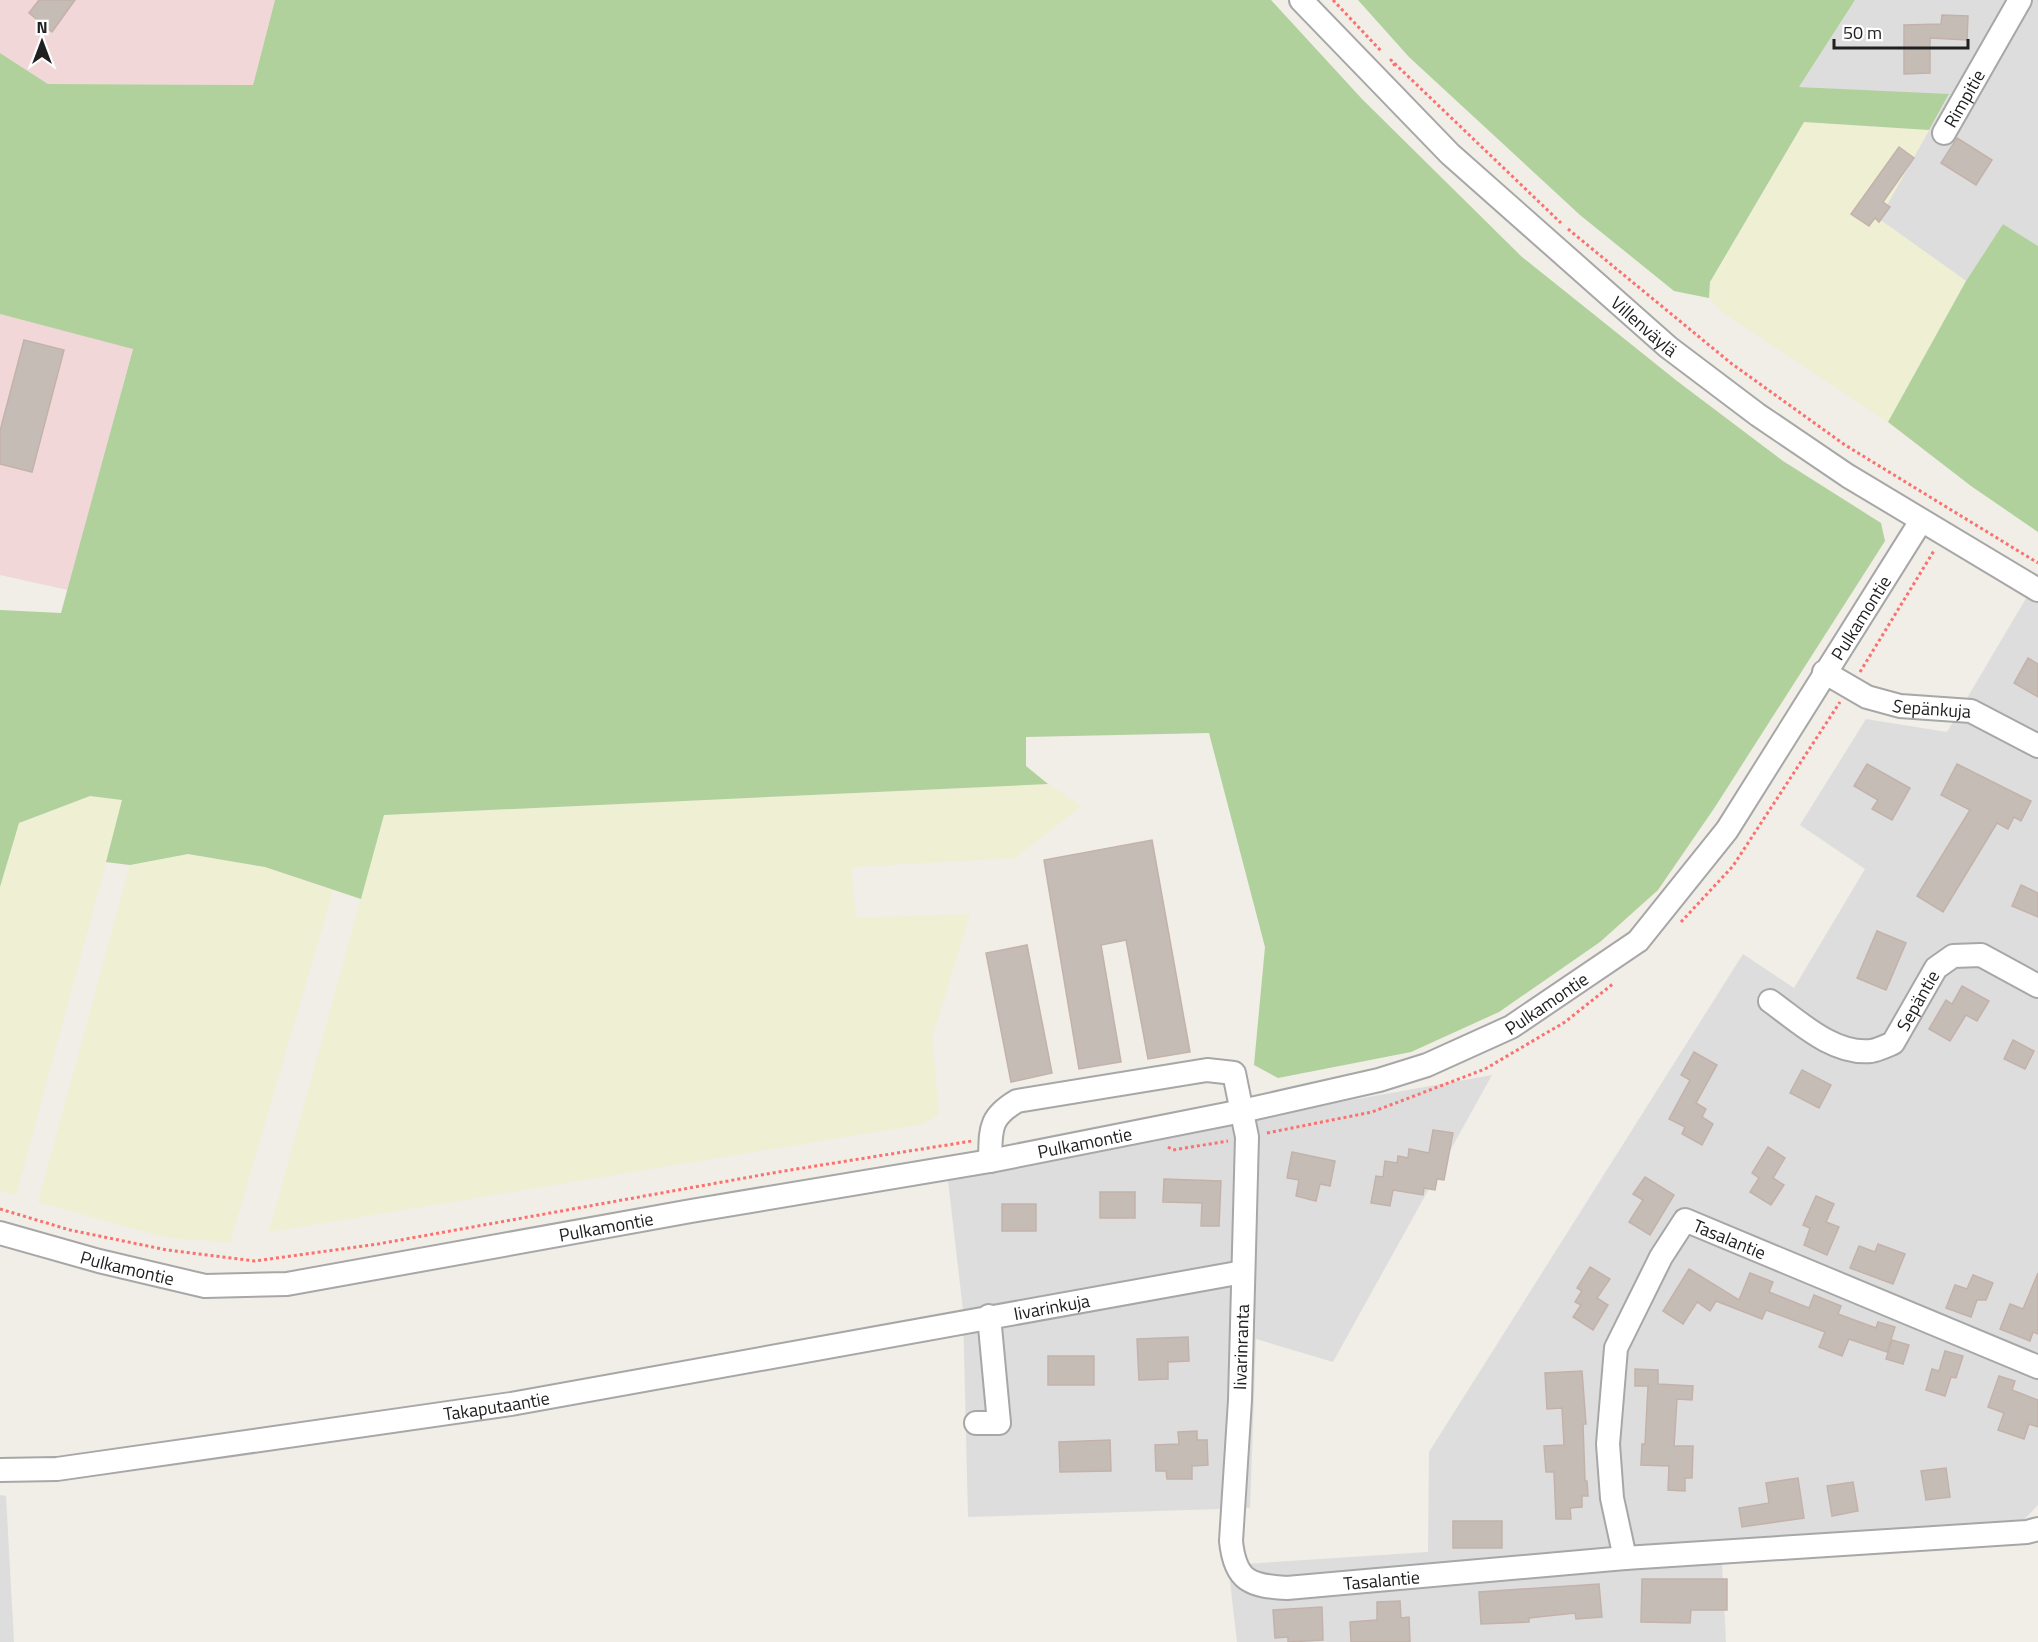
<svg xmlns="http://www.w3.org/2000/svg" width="2038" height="1642" viewBox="0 0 2038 1642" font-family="'Titillium Web',sans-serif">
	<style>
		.residential { fill: #deddde }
		.commercial { fill: #f1d7d8 }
		.farmland { fill: #efefd3 }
		.forest { fill: #b0d09c }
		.building { fill: #c6bcb6; stroke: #c3b2a9; stroke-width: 1.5 }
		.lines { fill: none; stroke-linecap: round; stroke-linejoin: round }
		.minor-casing { stroke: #a7a7a7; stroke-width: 26 }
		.path { stroke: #fb716e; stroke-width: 3; stroke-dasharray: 3 3; stroke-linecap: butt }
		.minor { stroke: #fff; stroke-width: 22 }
		.labels { text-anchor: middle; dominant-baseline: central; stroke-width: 5; stroke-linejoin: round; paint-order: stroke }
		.street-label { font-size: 18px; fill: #202020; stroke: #fff }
	</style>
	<rect width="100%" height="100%" fill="#f1ede7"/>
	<g class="residential">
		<path d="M1855 0H2038V246L2003 224 1966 281 1879 219 1949 95 1799 87Z"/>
		<path d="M2028 595 2038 600V1505L2021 1523 1721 1544 1726 1642H1237L1228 1565 1428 1552 1429 1452 1743 954 1794 988 1865 869 1800 825 1866 719 1947 732Z"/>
		<path d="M1492 1075 1333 1362 1256 1339 1250 1508 968 1517 963 1310 947 1172Z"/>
		<path d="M0 1495 6 1496 14 1642H0Z"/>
	</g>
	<g class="commercial">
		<path d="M0 0H275L253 85 48 84 0 53Z"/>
		<path d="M0 314 133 348 68 590 0 575Z"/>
	</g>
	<g class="farmland">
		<path d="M1804 122 1929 130 1879 219 1966 281 1888 422 1722 312 1710 298V283Z"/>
		<path d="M1048 784 1081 806 1015 858 851 867 856 918 970 914 932 1037 939 1114 922 1124 269 1232 384 815Z"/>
		<path d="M90 796 123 800 16 1195 0 1191V887L19 823Z"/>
		<path d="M188 854 265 867 333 891 230 1242 168 1238 38 1202 130 865Z"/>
	</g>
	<g class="forest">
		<path d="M275 0H1271L1362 99 1522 257 1677 381 1783 461 1881 523 1885 541 1715 807 1658 890 1600 942 1499 1012 1411 1052 1278 1078 1254 1065 1265 947 1209 733 1026 737V766L1048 784 384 815 361 899 265 867 188 854 130 865 106 862 122 800 90 796 19 823 0 887V610L61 613 133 349 0 314V53L48 84 253 85Z"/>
		<path d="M1358 0H1855L1799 87 1949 94 1929 130 1804 122 1710 282 1709 298 1674 291 1580 215 1409 57Z"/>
		<path d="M2003 224 2038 246V532L1971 486 1888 422 1966 281Z"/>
	</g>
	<g class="building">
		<path d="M39 0H75L52 32 29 13Z"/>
		<path d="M1942 15 1968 16 1967 40 1930 38V73L1904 74V25L1941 24Z"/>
		<path d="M1957 138 1992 160 1976 185 1941 163Z"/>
		<path d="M1899 147 1914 158 1883 202 1890 207 1879 222 1875 218 1869 226 1851 214Z"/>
		<path d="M24 340 64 350 32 472 0 464V431Z"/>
		<path d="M2028 658 2038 664V697L2014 683Z"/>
		<path d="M1867 764 1910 788 1892 820 1872 809 1878 800 1854 786Z"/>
		<path d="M1957 764 2031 801 2021 821 2014 817 2008 829 1997 823 1943 912 1917 896 1970 810 1941 795Z"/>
		<path d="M1152 840 1190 1052 1148 1059 1126 940 1101 945 1121 1062 1079 1069 1044 860Z"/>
		<path d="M2021 885 2038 893V917L2012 906Z"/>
		<path d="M1877 931 1906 943 1886 990 1857 978Z"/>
		<path d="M1027 945 1052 1073 1011 1082 986 953Z"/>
		<path d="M1962 986 1989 1001 1977 1021 1966 1015 1950 1041 1929 1029 1946 1000 1952 1004Z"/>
		<path d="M2013 1040 2034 1051 2025 1069 2004 1059Z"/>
		<path d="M1694 1052 1717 1065 1696 1103 1706 1109 1702 1117 1713 1124 1702 1145 1682 1134 1685 1127 1669 1119 1690 1080 1681 1075Z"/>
		<path d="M1802 1070 1831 1085 1819 1108 1790 1093Z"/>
		<path d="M1433 1130 1453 1133 1444 1180 1437 1179 1435 1190 1424 1188 1423 1195 1393 1190 1390 1206 1371 1203 1376 1176 1383 1177 1385 1161 1397 1163 1398 1156 1408 1158 1409 1149 1429 1153Z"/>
		<path d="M1768 1147 1785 1158 1773 1178 1784 1185 1771 1205 1750 1192 1759 1178 1752 1173Z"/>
		<path d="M1292 1152 1335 1161 1330 1186 1320 1184 1316 1201 1296 1196 1299 1180 1287 1178Z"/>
		<path d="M1645 1177 1674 1195 1650 1235 1629 1222 1643 1200 1633 1194Z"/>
		<path d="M1164 1179 1221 1181 1219 1226H1201L1202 1203 1163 1202Z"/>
		<rect x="1100" y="1192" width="35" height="26"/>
		<path d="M1816 1196 1834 1204 1826 1222 1839 1227 1827 1255 1804 1245 1810 1228 1803 1225Z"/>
		<rect x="1002" y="1204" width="34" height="27"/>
		<path d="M1878 1244 1905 1254 1893 1284 1850 1268 1859 1246 1875 1252Z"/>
		<path d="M1590 1267 1610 1279 1597 1298 1608 1305 1593 1330 1573 1317 1581 1305 1575 1302 1582 1291 1577 1288Z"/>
		<path d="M1689 1269 1739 1300 1750 1273 1773 1282 1769 1292 1809 1308 1814 1295 1841 1306 1838 1314 1876 1328 1878 1322 1895 1327 1887 1352 1849 1339 1842 1356 1819 1347 1825 1332 1766 1310 1762 1319 1716 1301 1710 1311 1697 1302 1683 1324 1663 1311Z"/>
		<path d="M2038 1273V1334L2033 1332 2030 1341 2000 1329 2010 1304 2023 1309Z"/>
		<path d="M1973 1275 1993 1283 1986 1300H1977L1971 1317 1946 1308 1955 1285 1967 1289Z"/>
		<path d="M1188 1337 1189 1361 1168 1362V1379L1139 1380 1137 1339Z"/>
		<path d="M1892 1340 1909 1345 1903 1364 1886 1359Z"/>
		<path d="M1945 1351 1963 1356 1956 1378 1951 1377 1945 1396 1926 1390 1932 1369 1939 1371Z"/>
		<rect x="1048" y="1356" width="46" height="29"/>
		<path d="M1635 1369 1658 1370V1384L1693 1386 1692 1400 1677 1399 1674 1446H1693L1692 1478H1685V1491L1668 1490 1669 1466 1641 1465 1642 1444H1645L1648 1386H1635Z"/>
		<path d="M1582 1371 1586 1424H1583L1585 1481H1587L1588 1496H1582V1507L1570 1508 1571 1519H1556L1554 1472H1546L1544 1446 1564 1445 1562 1408 1547 1409 1545 1373Z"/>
		<path d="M1999 1376 2015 1381 2012 1390 2038 1400V1427L2029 1424 2024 1439 1998 1430 2004 1413 1988 1407Z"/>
		<path d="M1197 1431V1440H1207L1208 1465 1192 1466V1479H1167L1166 1471H1156L1155 1445 1179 1444 1178 1432Z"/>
		<path d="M1110 1440 1111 1471 1060 1472 1059 1442Z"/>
		<path d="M1946 1468 1950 1497 1926 1500 1921 1471Z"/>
		<path d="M1798 1478 1804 1518 1742 1527 1739 1508 1769 1503 1766 1483Z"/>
		<path d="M1853 1482 1858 1511 1832 1516 1827 1486Z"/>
		<rect x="1453" y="1521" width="49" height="27"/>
		<path d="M1642 1579H1727V1610H1691L1690 1623 1641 1622Z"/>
		<path d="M1599 1584 1602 1617 1576 1619 1575 1613 1529 1618V1622L1481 1624 1479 1592Z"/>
		<path d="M1400 1601 1401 1618 1409 1617 1410 1642H1351L1350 1622 1377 1620V1602Z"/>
		<path d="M1322 1607 1323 1640 1288 1642V1637L1275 1638 1273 1610Z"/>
	</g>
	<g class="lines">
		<g class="minor-casing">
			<g id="minor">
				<path id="s1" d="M1301 0 1450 154 1668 347 1758 415 1848 476 2038 590"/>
				<path id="s2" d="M1944 133 2020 0"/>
				<path id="s3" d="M1824 672 1867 697 1900 706 1971 711 2038 746"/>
				<path id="s4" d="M1770 1001C1798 1021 1833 1055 1871 1051 1878 1050 1886 1046 1893 1043L1936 968 1953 956 1981 955 2038 986"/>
				<path id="s5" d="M990 1161C991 1130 988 1118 1017 1101L1207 1070 1234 1073 1247 1137 1240 1400 1231 1541C1235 1581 1250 1586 1287 1588L1625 1558 2027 1532 2038 1529"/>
				<path id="s6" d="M0 1233 99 1261 205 1286 287 1284 691 1211 990 1161 1242 1111 1379 1080 1427 1065 1511 1027 1638 941 1727 830 1921 521"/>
				<path d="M976 1423H999L989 1316"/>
				<path id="s7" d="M0 1470 57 1469 511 1404 1243 1272"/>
				<path id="s8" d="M1625 1558 1612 1498 1608 1444 1616 1348 1661 1257 1685 1220 2038 1367"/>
			</g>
		</g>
		<g class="path">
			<path d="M1333 0 1381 51"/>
			<path d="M1395 66 1391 60 1561 223"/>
			<path d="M1568 229 1732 364 1845 445 2038 563"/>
			<path d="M1860 672 1935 549"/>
			<path d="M1681 922 1733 866 1840 702"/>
			<path d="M1267 1133 1372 1112 1485 1069 1565 1022 1614 983"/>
			<path d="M1168 1147 1173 1150 1228 1141"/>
			<path d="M0 1209 70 1230 167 1250 255 1261 378 1244 778 1172 972 1141"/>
		</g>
		<use href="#minor" class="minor"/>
	</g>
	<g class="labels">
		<g class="street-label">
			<text stroke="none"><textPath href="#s2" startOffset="40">Rimpitie</textPath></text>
			<text stroke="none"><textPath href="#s1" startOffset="474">Villenväylä</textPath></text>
			<text stroke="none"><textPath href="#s6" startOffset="2094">Pulkamontie</textPath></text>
			<text stroke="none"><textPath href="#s3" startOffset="116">Sepänkuja</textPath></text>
			<text stroke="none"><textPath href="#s4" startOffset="188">Sepäntie</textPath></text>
			<text stroke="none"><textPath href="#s6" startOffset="1590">Pulkamontie</textPath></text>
			<text stroke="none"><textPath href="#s6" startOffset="1104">Pulkamontie</textPath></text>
			<text stroke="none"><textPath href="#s6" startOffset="618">Pulkamontie</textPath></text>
			<text stroke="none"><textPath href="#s8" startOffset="406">Tasalantie</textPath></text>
			<text stroke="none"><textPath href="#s6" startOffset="132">Pulkamontie</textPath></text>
			<text stroke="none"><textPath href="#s7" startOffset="1065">Iivarinkuja</textPath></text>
			<text transform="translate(1241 1347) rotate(-88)">Iivarinranta</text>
			<text stroke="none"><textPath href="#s7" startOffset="501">Takaputaantie</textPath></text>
			<text stroke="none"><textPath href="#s5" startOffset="939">Tasalantie</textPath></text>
		</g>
	</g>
	<g transform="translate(42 42)" stroke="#ffffff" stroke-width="4.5" paint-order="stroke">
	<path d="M0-4.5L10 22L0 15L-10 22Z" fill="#202020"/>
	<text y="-9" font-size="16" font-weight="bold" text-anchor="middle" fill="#202020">N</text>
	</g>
	<path d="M1834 39v9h134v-9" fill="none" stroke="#202020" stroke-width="3"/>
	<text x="1843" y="39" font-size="18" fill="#202020" stroke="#ffffff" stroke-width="4.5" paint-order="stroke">50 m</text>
</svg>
